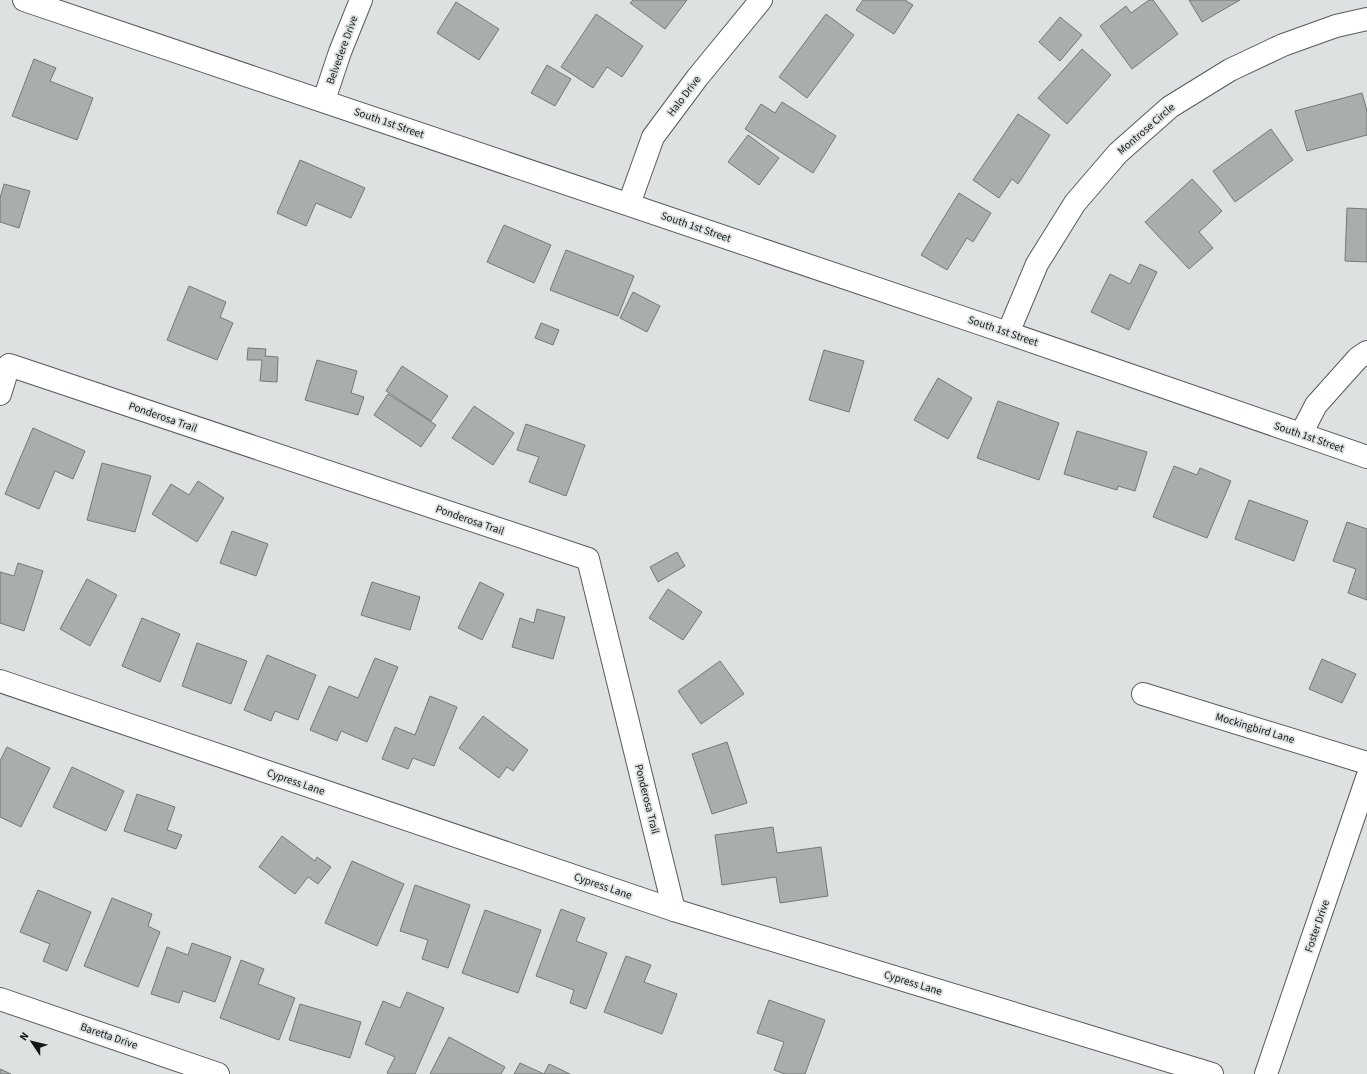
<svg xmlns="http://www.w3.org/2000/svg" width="1367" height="1074" viewBox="0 0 1367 1074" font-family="'Source Sans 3',sans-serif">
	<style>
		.building { fill: #a9adad; stroke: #757879 }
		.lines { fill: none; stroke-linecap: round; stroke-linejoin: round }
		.minor-casing { stroke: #585b5b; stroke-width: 24 }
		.minor { stroke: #fff; stroke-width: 22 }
		.labels { text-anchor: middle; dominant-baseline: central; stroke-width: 3.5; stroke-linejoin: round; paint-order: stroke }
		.street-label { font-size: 11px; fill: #141616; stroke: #dde1e2 }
	</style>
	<rect width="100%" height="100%" fill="#dde1e2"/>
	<g class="building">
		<path d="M633 0H687L665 29 630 3Z"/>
		<path d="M863 0H905L913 5 894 34 856 10Z"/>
		<path d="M1149 0H1153L1178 34 1132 69 1100 26 1126 6 1131 13Z"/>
		<path d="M1189 0H1240L1202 22Z"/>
		<path d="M456 2 499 29 479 60 437 33Z"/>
		<path d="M596 14 643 46 622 77 607 67 593 88 561 67Z"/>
		<path d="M826 14 854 35 807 98 779 77Z"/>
		<path d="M1060 17 1082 35 1060 61 1039 42Z"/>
		<path d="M1082 49 1111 75 1067 124 1038 98Z"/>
		<path d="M34 59 56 68 50 81 93 98 77 140 12 116Z"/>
		<path d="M547 65 571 79 555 106 531 93Z"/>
		<path d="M1362 93 1367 111V135L1307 151 1295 111Z"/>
		<path d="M782 102 836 136 813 173 745 129 761 104 775 113Z"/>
		<path d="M1018 114 1050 135 1018 184 1012 179 999 198 973 180Z"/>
		<path d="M1271 129 1293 160 1235 202 1213 171Z"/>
		<path d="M748 135 779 158 759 185 728 162Z"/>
		<path d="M300 160 365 188 351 218 316 203 306 226 277 213Z"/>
		<path d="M1192 179 1222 211 1199 232 1213 248 1189 269 1145 222Z"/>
		<path d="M4 184 30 191 19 228 0 222V198Z"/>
		<path d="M959 193 991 213 973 242 967 238 947 270 921 255Z"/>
		<path d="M1347 208 1367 209V262L1345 261Z"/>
		<path d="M504 225 551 245 534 283 487 262Z"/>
		<path d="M566 250 634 276 618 316 550 290Z"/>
		<path d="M1140 264 1157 272 1129 330 1091 312 1110 274 1130 284Z"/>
		<path d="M189 286 226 302 220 317 233 323 217 360 167 340Z"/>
		<path d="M633 292 660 306 647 332 620 318Z"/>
		<path d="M541 323 559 330 553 345 535 338Z"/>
		<path d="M248 348 266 349 265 356 278 357 277 382 260 381 262 360H247Z"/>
		<path d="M824 350 864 361 849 412 809 400Z"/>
		<path d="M317 360 357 371 351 393 364 397 358 415 305 400Z"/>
		<path d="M402 366 448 396 431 421 386 391Z"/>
		<path d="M938 378 972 398 948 439 914 420Z"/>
		<path d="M388 394 436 425 421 447 374 415Z"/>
		<path d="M998 401 1059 423 1039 480 977 458Z"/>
		<path d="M474 406 514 433 493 465 452 438Z"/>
		<path d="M526 424 585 445 566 496 529 482 539 457 517 450Z"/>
		<path d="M33 428 85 451 73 479 55 471 39 509 5 494Z"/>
		<path d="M1077 431 1147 452 1135 491 1118 486 1117 490 1064 474Z"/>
		<path d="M102 463 151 476 135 532 87 520Z"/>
		<path d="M1174 466 1197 475 1200 468 1231 481 1207 538 1153 517Z"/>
		<path d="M198 481 224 498 197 542 152 514 171 484 189 495Z"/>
		<path d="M1249 500 1308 521 1294 561 1235 539Z"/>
		<path d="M1347 522 1367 529V600L1348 593 1356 569 1333 561Z"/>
		<path d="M232 531 268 544 256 576 220 563Z"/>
		<path d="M677 552 685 566 658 582 650 567Z"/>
		<path d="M18 563 43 571 24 631 0 623V572L14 576Z"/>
		<path d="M87 579 117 595 90 646 60 629Z"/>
		<path d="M372 582 420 597 410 630 361 615Z"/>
		<path d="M480 582 504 594 482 640 458 628Z"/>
		<path d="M668 589 702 612 683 640 649 618Z"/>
		<path d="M537 609 565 617 553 659 512 647 520 618 534 623Z"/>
		<path d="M142 618 180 634 160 682 122 666Z"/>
		<path d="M197 643 247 661 231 704 182 686Z"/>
		<path d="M267 655 316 675 298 720 275 711 271 721 244 710Z"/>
		<path d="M375 658 398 667 367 742 341 731 337 741 310 730 329 686 358 698Z"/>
		<path d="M1322 659 1356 674 1342 703 1309 689Z"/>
		<path d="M720 661 744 694 701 724 678 691Z"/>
		<path d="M430 696 457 707 434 766 413 758 408 769 382 759 395 727 415 735Z"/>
		<path d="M483 716 528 750 513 771 507 767 499 778 459 748Z"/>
		<path d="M727 742 747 803 712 814 692 754Z"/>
		<path d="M7 747 50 768 21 827 0 817V761Z"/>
		<path d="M72 767 124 791 106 831 53 807Z"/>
		<path d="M137 794 175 807 167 830 182 835 176 849 124 831Z"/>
		<path d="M773 827 777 853 821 847 828 896 780 903 776 877 722 885 715 835Z"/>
		<path d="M282 836 315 861 317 857 331 867 318 884 308 877 295 894 259 867Z"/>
		<path d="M352 861 404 884 377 946 325 923Z"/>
		<path d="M415 885 470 905 448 968 422 959 428 940 400 931Z"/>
		<path d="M38 890 91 912 67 971 43 961 50 944 20 932Z"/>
		<path d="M112 898 152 914 148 926 160 932 138 987 84 966Z"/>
		<path d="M561 909 585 918 576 941 607 953 586 1009 570 1003 574 990 536 976Z"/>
		<path d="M485 910 541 930 518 993 462 973Z"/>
		<path d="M192 943 231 957 215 1002 183 991 179 1003 151 994 167 947 188 955Z"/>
		<path d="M626 956 651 965 644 982 677 994 662 1034 604 1012Z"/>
		<path d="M241 960 264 969 258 984 295 998 279 1040 220 1018Z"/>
		<path d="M407 992 444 1008 415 1074H389L387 1073 395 1057 365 1044 383 1001 400 1008Z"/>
		<path d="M769 1000 825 1020 805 1074H785L774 1070 784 1042 757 1033Z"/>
		<path d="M300 1004 361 1022 350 1058 289 1040Z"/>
		<path d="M449 1037 505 1067 501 1074H430Z"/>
		<path d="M520 1063 544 1074 549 1064 570 1074H514Z"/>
		<path d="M0 1069 11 1074H0Z"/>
	</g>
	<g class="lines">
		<g class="minor-casing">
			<g id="minor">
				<path d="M24 0 1008 333 1367 457"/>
				<path d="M324 100 340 52 361 0"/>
				<path d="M629 204 653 137 697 78 761 0"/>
				<path d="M1008 333 1037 264 1075 203 1118 153 1170 107 1230 70 1283 45 1336 26 1367 19"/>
				<path d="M0 394 9 365 588 559 674 910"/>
				<path d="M1301 434 1316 405 1358 358 1367 352"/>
				<path d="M0 681 674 910 1212 1074"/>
				<path d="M1143 694 1367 763"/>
				<path d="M0 999 218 1074"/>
				<path d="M1266 1074 1367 778"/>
			</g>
		</g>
		<use href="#minor" class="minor"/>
	</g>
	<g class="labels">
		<g class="street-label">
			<text transform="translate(342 50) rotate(-70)">Belvedere Drive</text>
			<text transform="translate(684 96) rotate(-53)">Halo Drive</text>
			<text transform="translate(389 123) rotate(19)">South 1st Street</text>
			<text transform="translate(1146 129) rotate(-41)">Montrose Circle</text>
			<text transform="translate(696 227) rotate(19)">South 1st Street</text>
			<text transform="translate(1003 331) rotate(19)">South 1st Street</text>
			<text transform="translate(163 417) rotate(19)">Ponderosa Trail</text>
			<text transform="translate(1309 437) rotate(19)">South 1st Street</text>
			<text transform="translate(470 520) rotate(19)">Ponderosa Trail</text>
			<text transform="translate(1255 728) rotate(17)">Mockingbird Lane</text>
			<text transform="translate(296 782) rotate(19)">Cypress Lane</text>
			<text transform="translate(647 799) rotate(76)">Ponderosa Trail</text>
			<text transform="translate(603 886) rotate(19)">Cypress Lane</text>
			<text transform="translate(1317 926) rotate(-71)">Foster Drive</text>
			<text transform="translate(913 983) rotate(17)">Cypress Lane</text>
			<text transform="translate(109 1036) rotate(19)">Baretta Drive</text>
		</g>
	</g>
	<g transform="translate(32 1042) rotate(305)" stroke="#dde1e2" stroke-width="3" paint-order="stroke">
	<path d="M0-3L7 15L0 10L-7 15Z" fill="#141616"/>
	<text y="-6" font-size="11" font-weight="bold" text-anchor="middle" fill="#141616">N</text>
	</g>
</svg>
